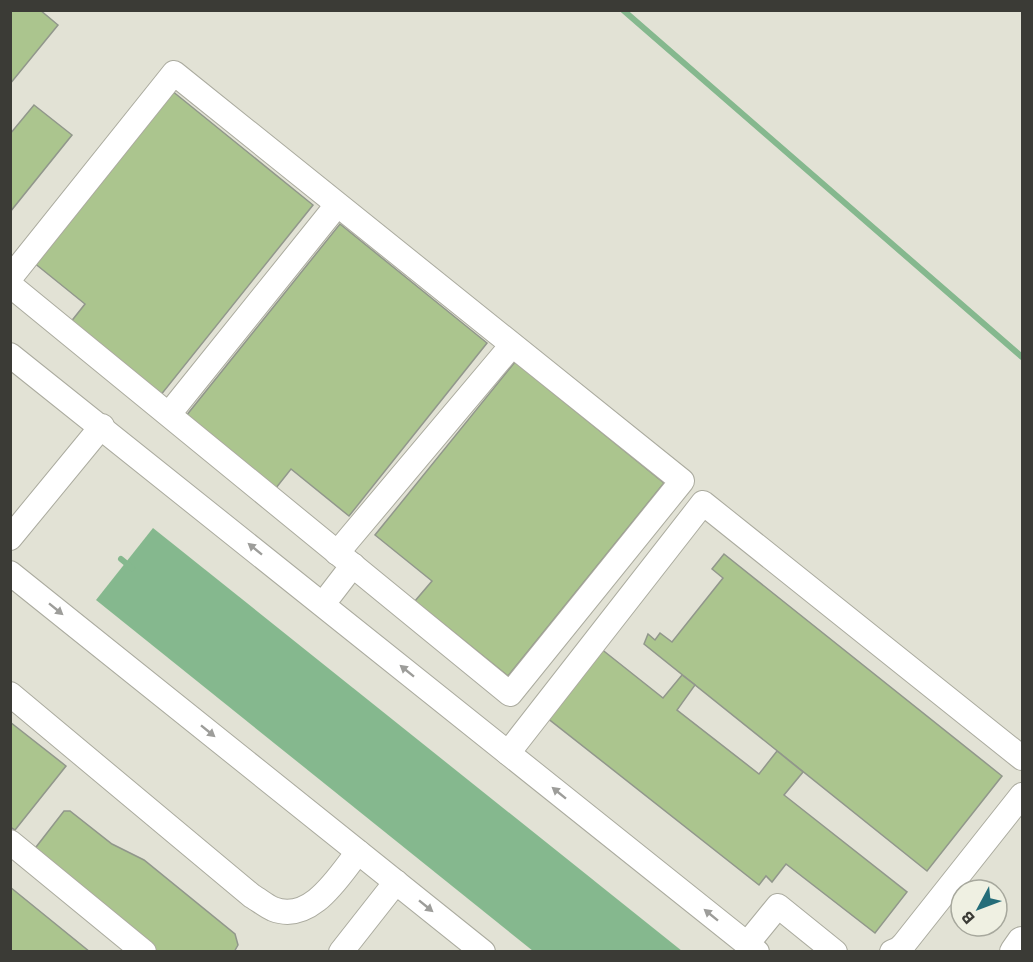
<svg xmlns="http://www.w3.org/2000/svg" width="1033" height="962" viewBox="0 0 1033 962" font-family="'IBM Plex Sans',sans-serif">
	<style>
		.water { fill: #85b88e }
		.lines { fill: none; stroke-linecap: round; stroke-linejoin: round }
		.stream { stroke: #85b88e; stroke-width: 6 }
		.building { fill: #abc58e; stroke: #91978b; stroke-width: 1.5 }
		.minor-casing { stroke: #abab9f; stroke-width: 26 }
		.major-casing { stroke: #abab9f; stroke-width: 32 }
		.minor { stroke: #fff; stroke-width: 24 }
		.major { stroke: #fff; stroke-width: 30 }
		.oneway { fill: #9d9d9a }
	</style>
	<rect width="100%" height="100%" fill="#e2e2d5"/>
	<path class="water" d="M153 528 682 951H533L96 600Z"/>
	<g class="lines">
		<g class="stream">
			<path d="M623 10 1022 357"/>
			<path d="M121 559 132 568"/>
		</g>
	</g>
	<g class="building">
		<path d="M10 10H40L58 25 10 84Z"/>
		<path d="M166 86 313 205 160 396 70 323 85 304 28 258Z"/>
		<path d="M34 105 72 135 10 212V134Z"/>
		<path d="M340 224 487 343 349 516 291 469 276 488 186 416Z"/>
		<path d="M515 362 664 483 508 676 415 601 432 581 375 535Z"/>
		<path d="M724 554 1002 776 927 871 644 644 648 634 655 640 660 633 672 642 723 578 712 569Z"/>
		<path d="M600 648 663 698 682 675 695 685 677 710 759 774 777 751 803 772 784 795 907 892 875 933 786 864 772 882 766 876 759 885 546 717Z"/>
		<path d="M10 722 66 766 15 830 10 827Z"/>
		<path d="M64 811H70L112 844 144 860 235 934 238 945 234 952H153L33 851Z"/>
		<path d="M10 887 90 952H10Z"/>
	</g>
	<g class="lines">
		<g class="minor-casing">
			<g id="minor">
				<path d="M10 278 174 73 682 481 510 694 10 285"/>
				<path d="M10 355 757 952"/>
				<path d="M169 414 337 205"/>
				<path d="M10 538 102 426"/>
				<path d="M337 553 512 345"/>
				<path d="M10 573 483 952"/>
				<path d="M323 604 353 565"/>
				<path d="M10 694 252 896C259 900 266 906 273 909 311 924 339 876 358 852"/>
				<path d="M508 753 703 503 1022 758"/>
				<path d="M10 842 144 952"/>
				<path d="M747 944 778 906 835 952"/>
				<path d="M341 952 396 882"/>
				<path d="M892 952 899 949 904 944 1022 795"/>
			</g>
		</g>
		<g class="major-casing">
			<path id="major" d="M1015 952 1022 942"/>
		</g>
		<use href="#minor" class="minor"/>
		<use href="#major" class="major"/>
	</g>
	<defs><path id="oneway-solid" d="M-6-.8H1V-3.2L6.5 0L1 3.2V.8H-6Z" transform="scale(1.5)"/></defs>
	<g class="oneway">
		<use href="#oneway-solid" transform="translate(255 549) rotate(-141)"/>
		<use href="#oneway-solid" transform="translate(56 609) rotate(39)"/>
		<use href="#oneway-solid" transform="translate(407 671) rotate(-141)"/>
		<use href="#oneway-solid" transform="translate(208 731) rotate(39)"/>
		<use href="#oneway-solid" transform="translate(559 793) rotate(-141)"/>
		<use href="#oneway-solid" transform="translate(426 906) rotate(39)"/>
		<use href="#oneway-solid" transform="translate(711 915) rotate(-141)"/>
	</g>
	<rect width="1033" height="962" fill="none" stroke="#3b3b36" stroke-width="24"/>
	<g transform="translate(979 908) rotate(229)"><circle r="28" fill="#eff0e2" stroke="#a7a89d" stroke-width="1.5"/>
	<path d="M0-4.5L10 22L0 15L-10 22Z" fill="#256d79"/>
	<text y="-9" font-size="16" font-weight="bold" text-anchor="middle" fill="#3b3b36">B</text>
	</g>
</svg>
